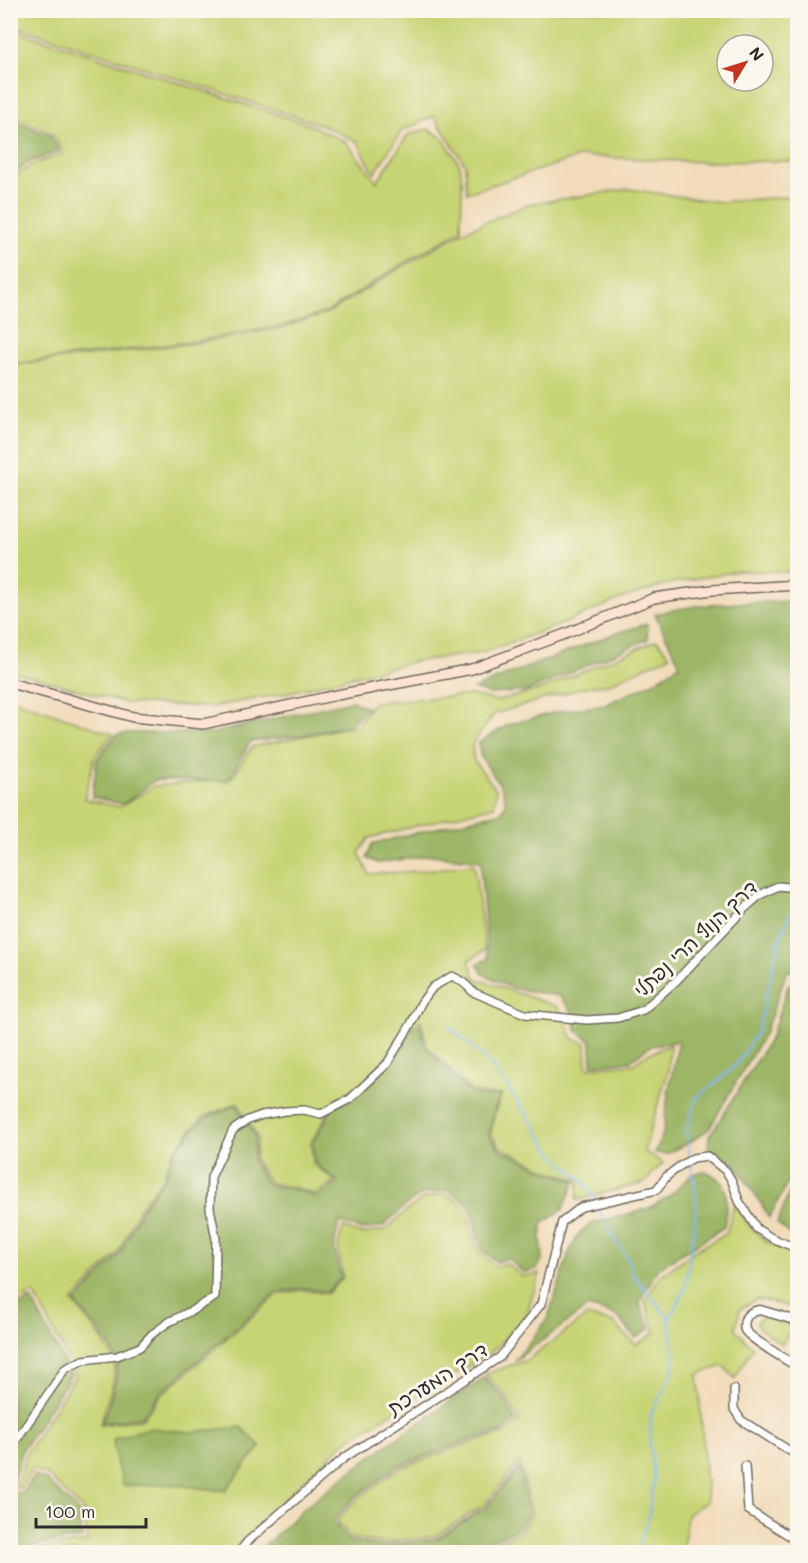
<svg xmlns="http://www.w3.org/2000/svg" width="808" height="1563" viewBox="0 0 808 1563" font-family="Mali,'Playpen Sans Hebrew',sans-serif">
	<style>
		.green { fill: #c7d475; stroke: #798050; stroke-width: 1.5; fill-rule: evenodd }
		.forest { fill: #9db666; stroke: #647048; stroke-width: 1.5 }
		.lines { fill: none; stroke-linecap: round; stroke-linejoin: round }
		.stream { stroke: #84b9f3; stroke-width: 2 }
		.minor-casing { stroke: #70695d; stroke-width: 10 }
		.tertiary-casing { stroke: #70695d; stroke-width: 11 }
		.secondary-casing { stroke: #70695d; stroke-width: 12 }
		.minor { stroke: #fff; stroke-width: 7 }
		.tertiary { stroke: #fff; stroke-width: 8 }
		.secondary { stroke: #fee3d2; stroke-width: 9 }
		.labels { text-anchor: middle; dominant-baseline: central; stroke-width: 6; stroke-linejoin: round; paint-order: stroke }
		.street-label { font-size: 20px; fill: #2b2b2b; stroke: #fbf7ec }
	</style>
	<rect width="100%" height="100%" fill="#fbf7ec"/>
	<filter id="ink" filterUnits="userSpaceOnUse"><feTurbulence type="fractalNoise" baseFrequency=".0167" numOctaves="2"/><feDisplacementMap in="SourceGraphic" scale="12" xChannelSelector="R" yChannelSelector="G"/><feConvolveMatrix kernelMatrix="1 2 1 2 8 2 1 2 1" color-interpolation-filters="sRGB"/></filter>
	<filter id="wash" filterUnits="userSpaceOnUse"><feTurbulence type="fractalNoise" baseFrequency=".008" numOctaves="4" result="noise"/><feDisplacementMap in="SourceGraphic" scale="24" xChannelSelector="R" yChannelSelector="G"/><feGaussianBlur stdDeviation="1.35" result="paint"/><feColorMatrix in="noise" values="0 0 0 0 0 0 0 0 0 0 0 0 0 0 0 0 0 1.4 0 .05"/><feComposite in="paint" operator="in"/></filter>
	<g filter="url(#wash)">
		<rect width="100%" height="100%" fill="#f1dbba"/>
		<g class="green">
			<path d="M11 10 797 11V158L793 161 703 162 582 156 467 193 465 164 434 116 401 131 374 174 358 142 325 126 11 25ZM727 45H763V81H727Z"/>
			<path d="M11 29 310 125 346 142 377 182 408 135 428 129 443 138 460 165 462 183 461 230 402 264 327 312 282 326 196 341 11 364V180L31 165 63 153 54 135 11 114Z"/>
			<path d="M628 189 720 202 797 196V572L738 571 667 584 620 599 557 626 482 653 416 661 282 694 210 707 126 703 11 671V365L196 343 282 328 328 313 403 266 462 232 529 204Z"/>
			<path d="M657 640 670 656 608 684 585 687 494 714 472 744 474 761 496 789 494 806 369 838 359 853 369 874 419 871 474 864 485 950 469 960 475 978 558 1007 573 1039 586 1043 587 1068 634 1064 646 1055 670 1045 668 1071 644 1151 663 1163 644 1183 577 1200 579 1180 545 1169 500 1147 491 1134 494 1115 502 1094 487 1095 471 1091 427 1046 421 1020 406 1032 363 1084 336 1099 311 1142 313 1164 335 1181 315 1195 297 1188 270 1183 255 1161 257 1136 238 1103 203 1117 189 1132 172 1153 163 1178 140 1207 118 1253 72 1301C83 1315 115 1351 115 1367 115 1385 104 1408 100 1425L143 1419 161 1395 278 1294 305 1290 327 1294 343 1278 338 1245 343 1228 362 1234 385 1230 408 1210 424 1198 445 1194 457 1201 469 1214 473 1240 480 1253 496 1267 506 1263 523 1277 540 1273 525 1318 490 1353 346 1441 288 1495 233 1552H29L47 1547 88 1542 83 1510 48 1476 32 1469 21 1488H16L26 1454 76 1375 34 1293 11 1304 10 700 12 699 113 734 95 756 84 799 120 807 154 786 231 779 252 747 357 725 374 702 472 695 497 701 541 689Z"/>
			<path d="M735 1202 750 1227 767 1242 797 1254V1308L757 1299 740 1309 735 1329 753 1348 735 1378 723 1366 698 1374 707 1501 687 1515 683 1552H467L520 1532 532 1514 520 1462 483 1506 435 1536 383 1543 350 1538 337 1521 356 1500 398 1469 469 1443 502 1434 519 1421 507 1397 485 1374 527 1360 587 1316 614 1323 636 1345 655 1333 645 1301 659 1277 699 1248 726 1234Z"/>
			<path d="M762 1317H769L793 1326 782 1344 759 1328 757 1322Z"/>
		</g>
		<g class="forest">
			<path d="M11 118 52 137 59 151 29 162 11 176Z"/>
			<path d="M797 601V972L787 971 765 1032 709 1129 690 1142 667 1154 655 1153 663 1134 669 1088 679 1041 651 1046 629 1061 604 1064 592 1065 591 1041 576 1030 575 1015 560 996 512 988 483 974 477 964 488 959 481 875V861L431 855 378 863 367 858 372 844 502 812 506 803 502 788 481 757 478 743 508 725 560 711 605 705 650 684 680 665 655 614C701 602 750 603 797 601Z"/>
			<path d="M647 624 648 639 527 691 491 694 474 689 497 679 619 632Z"/>
			<path d="M351 701 368 708 349 725 308 734 250 742 228 781 155 780 123 804 92 797 97 759 116 735 129 733H213Z"/>
			<path d="M789 983 798 1107 797 1168 792 1174 769 1218 762 1205 735 1164 708 1148 709 1136 722 1117 771 1037Z"/>
			<path d="M420 1024 425 1047 470 1093 487 1097 500 1095 493 1114 489 1135 499 1149 545 1171 576 1181 562 1210 542 1224 541 1240 543 1258 537 1269 524 1273 507 1258 497 1262 483 1251 477 1238 473 1212 459 1197 446 1190 422 1194 405 1206 383 1226 362 1230 339 1222 334 1245 341 1278 327 1292 305 1288 277 1292 160 1393 142 1417 102 1423C107 1411 119 1375 117 1364 114 1345 87 1317 75 1302L120 1254 142 1208 165 1178 173 1154 190 1133 204 1119 237 1105 255 1136 253 1162 268 1185 297 1190 316 1197 338 1182 315 1163 313 1143 337 1100 364 1086 408 1033Z"/>
			<path d="M705 1171C733 1183 727 1202 724 1227L658 1268 639 1303 650 1328 636 1338 616 1315 588 1307 514 1361 529 1344 548 1318 569 1253 580 1232 591 1224 650 1208 671 1195 691 1175Z"/>
			<path d="M797 1174V1173V1240L777 1223Z"/>
			<path d="M31 1299 71 1375 21 1452 11 1490V1309Z"/>
			<path d="M484 1378 505 1399 515 1420 501 1432 469 1440 396 1467 354 1498 333 1521 349 1541 382 1546 436 1539 485 1508 519 1468 529 1513 518 1529 459 1552H258L303 1509 371 1456Z"/>
			<path d="M241 1427 261 1447 242 1469 225 1491 168 1484 124 1486 117 1465 113 1439 148 1428 191 1432Z"/>
			<path d="M34 1475 46 1480 79 1512 82 1538 46 1543 11 1552V1494L24 1492Z"/>
		</g>
		<g class="lines">
			<g class="stream">
				<path d="M448 1026 478 1052 494 1068 536 1128 546 1144 559 1161 572 1171 589 1188 595 1201"/>
				<path d="M598 1206 611 1235 628 1259 634 1276 669 1319"/>
				<path d="M637 1552 649 1515 654 1477 650 1443 651 1413 672 1374 675 1356 669 1319 685 1290 696 1213V1195L686 1130 697 1097 723 1077 739 1061 758 1030 780 937 791 911 798 891"/>
			</g>
		</g>
	</g>
	<g filter="url(#ink)">
		<g class="lines">
			<g class="minor-casing">
				<g id="minor">
					<path d="M734 1389V1409L741 1420 798 1456"/>
					<path d="M10 1449 65 1369 83 1360 117 1356 140 1347 152 1334 169 1322 193 1310 215 1297 216 1239 210 1208 211 1177 233 1130 248 1120 262 1115 285 1111 304 1110 321 1114 350 1099 387 1064 411 1024 421 1003 433 987 452 976C461 980 467 985 473 992L525 1014 587 1020 618 1018 643 1010 676 981 744 909 760 895 778 886 798 888"/>
					<path d="M745 1466 748 1510 798 1541"/>
					<path d="M239 1552 248 1541 344 1458 500 1357 541 1304 562 1222 581 1207 656 1190 667 1176 680 1166 693 1158 707 1156 726 1171 732 1181 739 1201 757 1229 772 1238 798 1249"/>
				</g>
			</g>
			<g class="tertiary-casing">
				<path id="tertiary" d="M798 1321 760 1310C754 1311 747 1314 745 1320 744 1324 744 1327 745 1330 750 1339 787 1360 798 1367"/>
			</g>
			<g class="secondary-casing">
				<path id="secondary" d="M10 683 133 717 203 724 337 695 472 669 565 634 654 598 712 590 798 585"/>
			</g>
			<use href="#minor" class="minor"/>
			<use href="#tertiary" class="tertiary"/>
			<use href="#secondary" class="secondary"/>
		</g>
	</g>
	<g class="labels">
		<g class="street-label">
			<text transform="translate(695 938) rotate(-43)">דרך הנוף הרי נפתלי</text>
			<text transform="translate(437 1378) rotate(-33)">דרך המערכת</text>
		</g>
	</g>
	<rect width="808" height="1563" fill="none" stroke="#fbf7ec" stroke-width="36"/>
	<g transform="translate(745 63) rotate(52)"><circle r="28" fill="#fbf7ec" stroke="#a8a59f" stroke-width="1.5"/>
	<path d="M0-4.5L10 22L0 15L-10 22Z" fill="#c8321e"/>
	<text y="-9" font-size="16" font-weight="bold" text-anchor="middle" fill="#2b2b2b">N</text>
	</g>
	<path d="M36 1518v9h110v-9" fill="none" stroke="#2b2b2b" stroke-width="3"/>
	<text x="45" y="1518" font-size="18" fill="#2b2b2b" stroke="#fbf7ec" stroke-width="4.5" paint-order="stroke">100 m</text>
</svg>
